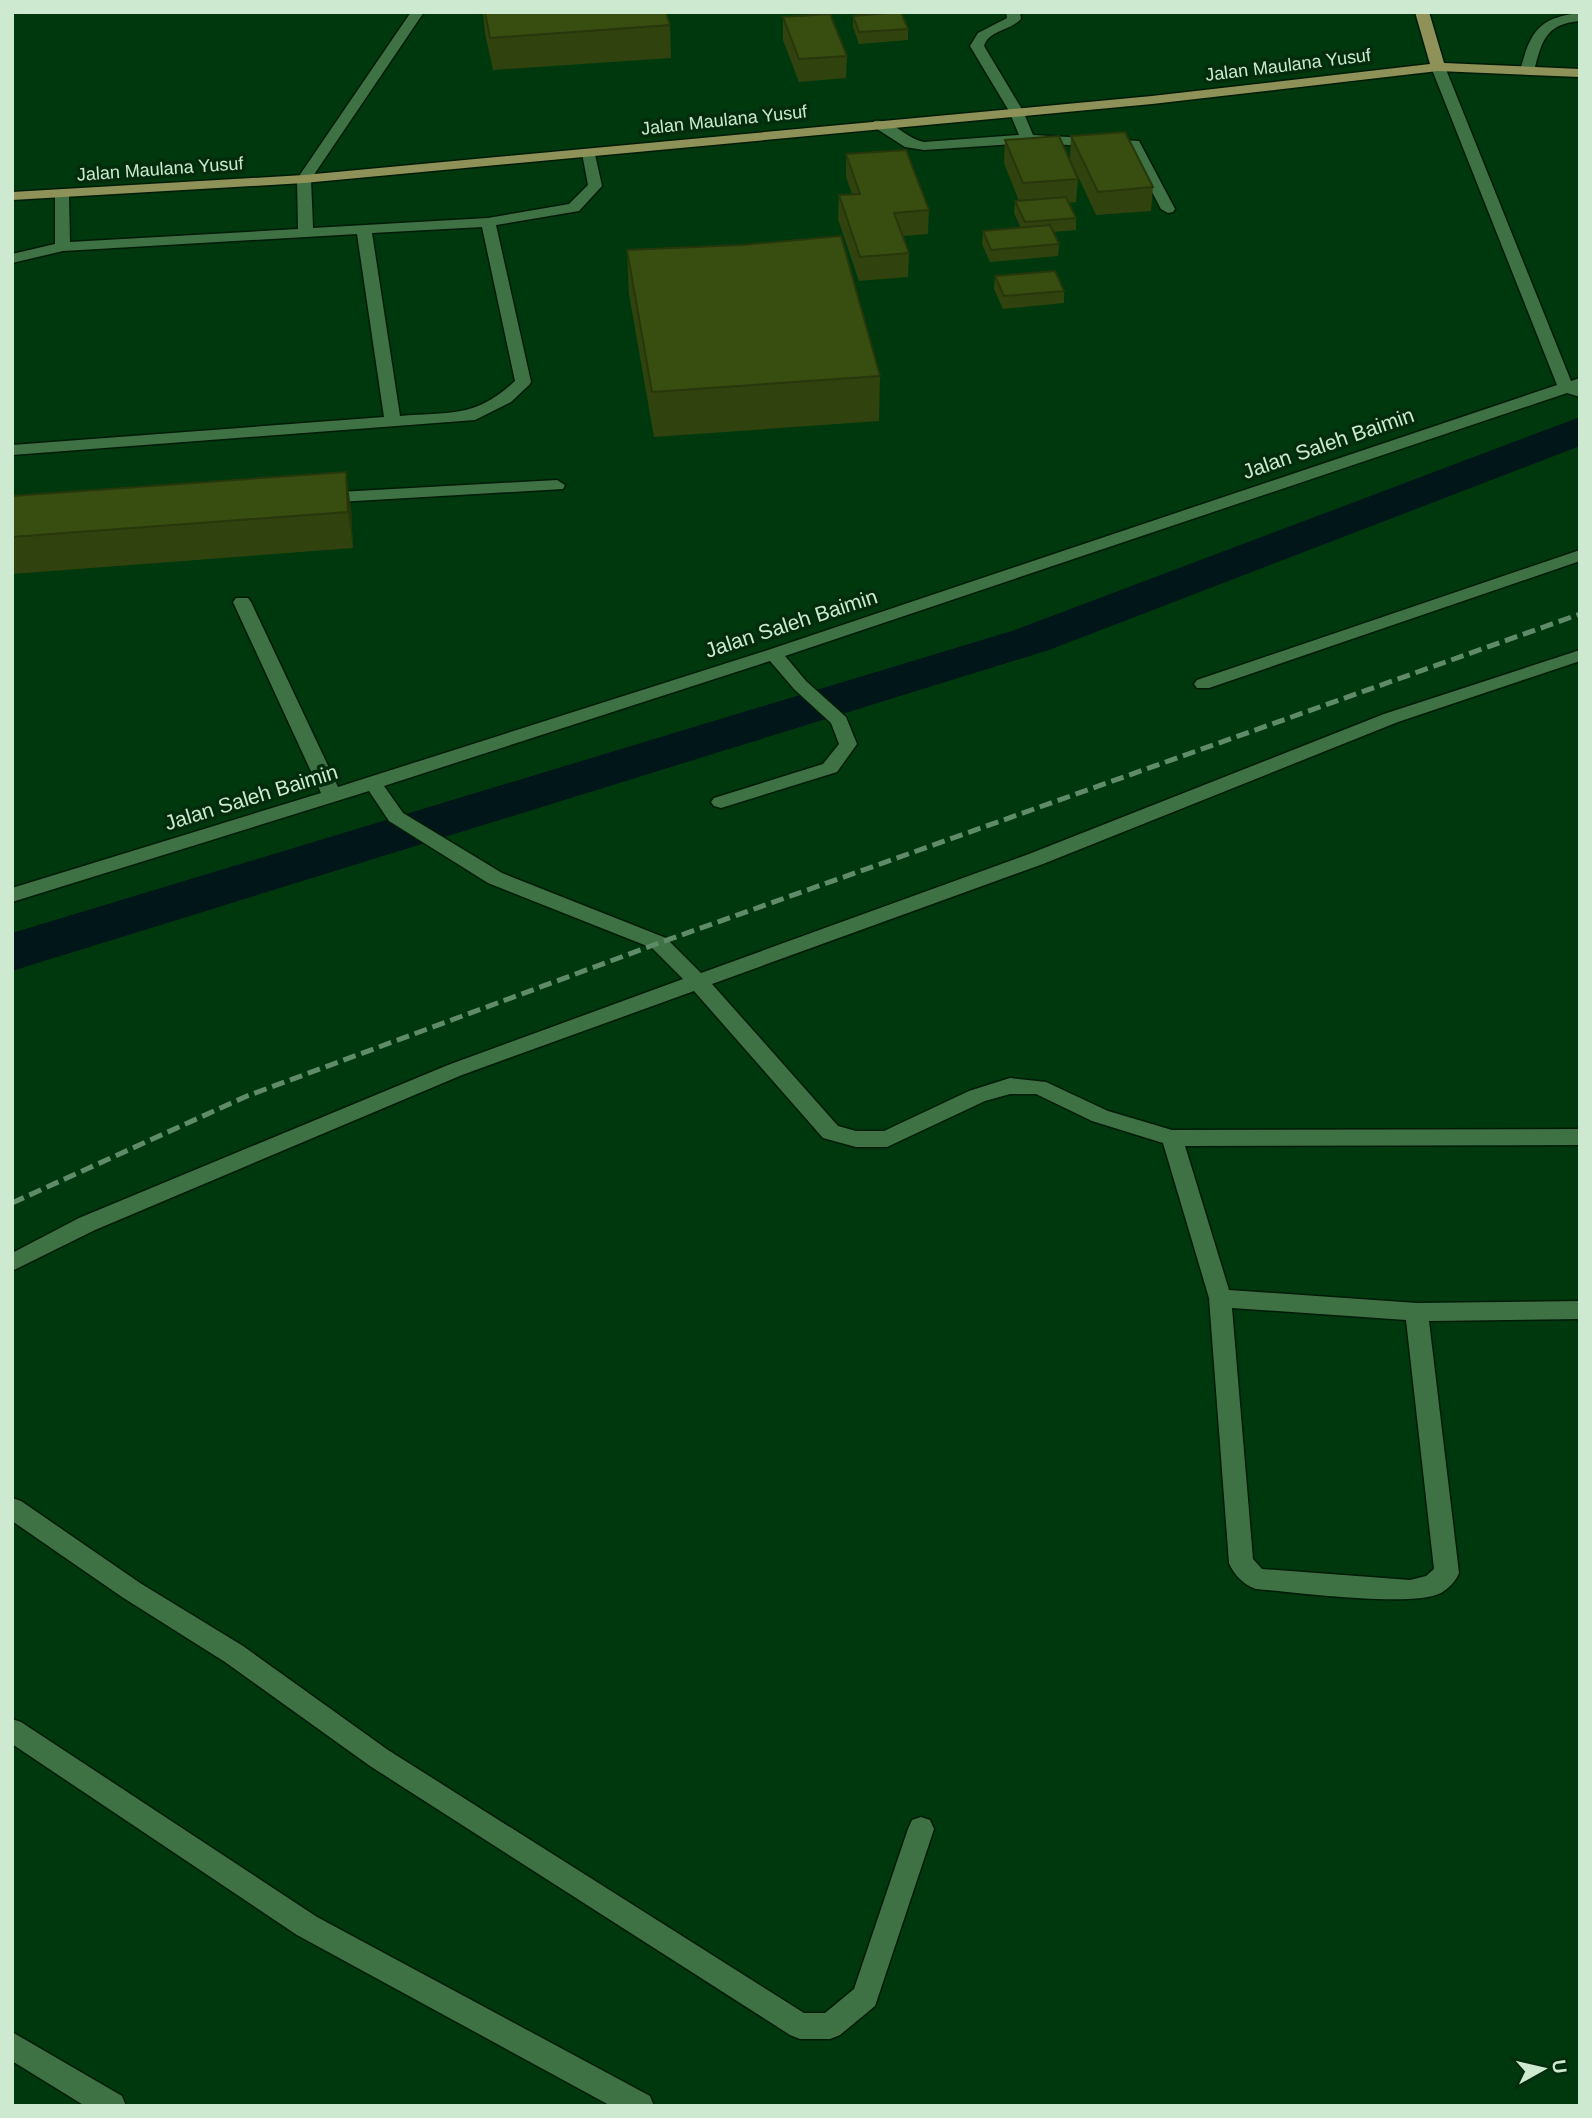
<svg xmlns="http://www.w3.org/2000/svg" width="1592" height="2118" viewBox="0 0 1592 2118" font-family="Arial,sans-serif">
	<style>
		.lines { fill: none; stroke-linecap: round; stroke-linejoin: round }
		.canal { fill: #011619; fill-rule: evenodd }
		.minor-casing { stroke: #021b06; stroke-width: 3 }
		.major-casing { stroke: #021b06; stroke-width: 3 }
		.minor { fill: #3e7245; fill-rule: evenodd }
		.major { fill: #8e9258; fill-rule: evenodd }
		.rail { stroke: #608b69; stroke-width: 5; stroke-dasharray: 13 6; stroke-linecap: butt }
		.wall { fill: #30430e }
		.shaded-wall { fill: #27370b }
		.building { fill: #384e10; stroke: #27370b; stroke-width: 2 }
		.labels { text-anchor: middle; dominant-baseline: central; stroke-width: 7; stroke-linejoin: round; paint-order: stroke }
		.far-street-label { font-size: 18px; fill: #cde9cf; stroke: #032c0c }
		.street-label { font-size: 21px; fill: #cde9cf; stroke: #032c0c }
	</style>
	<rect width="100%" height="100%" fill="#00380e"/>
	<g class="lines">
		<path class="canal" d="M1580 417V446L1049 650 12 971V933L1015 630Z"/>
		<g class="minor-casing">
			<g id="minor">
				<path d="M411 12H424L311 179 313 228 488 218 569 204 588 185 582 153 584 150H594L602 186 579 211 496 225 531 382 529 385 511 402 475 420 12 455V445L384 417 357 234 63 251 12 263V254L55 244V195L62 191 69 195 70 242 298 229 297 179ZM482 227 515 381C476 418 450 412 400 416L372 233Z"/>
				<path d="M1006 12H1020L1021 19C1010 31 989 30 984 46L1023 111 1033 135 1139 141 1175 209 1173 212 1168 213 1161 209 1129 148 1028 143 924 150 905 147 874 127V121C892 118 906 139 924 142L1019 135 1009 111 970 46 978 33 1007 18Z"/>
				<path d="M1580 13V21C1545 24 1542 41 1534 71L1532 74H1522L1520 71C1530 33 1538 17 1580 13Z"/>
				<path d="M1438 63 1445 67 1571 381 1580 378V397L1567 393 785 656 806 681 846 717 857 744 837 772 721 808 714 806 711 802 714 798 823 764 839 744 831 723 794 689 770 661 384 786 403 813 502 873 666 938 701 973 1029 854 1384 714 1580 650V661L1398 722 1043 864 712 984 838 1126 856 1131H884L969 1091 1010 1078 1046 1082 1108 1111 1172 1130 1580 1129V1145L1185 1146 1229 1290 1417 1303 1580 1301V1319L1429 1321 1459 1573C1456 1581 1449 1588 1441 1593 1412 1608 1294 1592 1256 1589 1244 1585 1234 1575 1229 1563L1209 1298 1163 1143 1092 1121 1036 1094H1010L985 1101 887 1147H856L823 1138 694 991 462 1075 95 1230 12 1271V1253L79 1218 448 1065 683 979 652 948 488 883 389 821 369 791 12 902V888L321 793 233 602 236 598H248L251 602 338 787 768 650 1557 385 1431 67ZM1232 1308 1406 1320 1434 1569 1426 1576 1410 1580 1262 1569 1253 1559Z"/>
				<path d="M557 480 565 485 563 489 321 503 313 498 321 493Z"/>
				<path d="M1580 550V561L1209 688H1197L1194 684 1197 680Z"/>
				<path d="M12 1498 21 1501 140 1583 243 1646 388 1750 804 2013H825L854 1989 908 1829 912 1820 921 1817 930 1820 934 1829 875 2006 840 2035 830 2039H800L790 2035 370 1766 225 1662 122 1597 12 1521Z"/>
				<path d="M12 1719 21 1722 317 1917 650 2096 654 2106H611L297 1935 12 1744Z"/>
				<path d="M12 2032 122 2096 126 2106H85L12 2061Z"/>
			</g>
		</g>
		<g class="major-casing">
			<path id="major" d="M1415 12H1429L1444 63 1580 69V77L1438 71 1152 104 304 183 12 200V192L304 175 1152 96 1430 64Z"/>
		</g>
		<use href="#minor" class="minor"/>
		<use href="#major" class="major"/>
		<path class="rail" d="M12 1203 247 1096 659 943 1580 614"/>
	</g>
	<g class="wall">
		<path d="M483 12H666L670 25 671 58 493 70 485 33Z"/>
		<path d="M853 16 908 29V40L859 44 853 27Z"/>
		<path d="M783 17 847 56 846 78 799 82 783 40Z"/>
		<path d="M1071 136 1153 187 1151 211 1096 215 1070 159Z"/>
		<path d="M1005 140 1078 179 1076 202 1069 203 1076 218V230L1053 232 1059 244 1058 256 990 262 982 244 983 231 1021 228 1014 213 1015 201H1019L1004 163Z"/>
		<path d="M846 154 929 210 928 234 903 236 909 253 908 277 859 281 838 219 839 195 852 194 846 177Z"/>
		<path d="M627 250 880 376 879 421 654 437 629 294Z"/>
		<path d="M995 276 1064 291V303L1003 309 994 289Z"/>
		<path d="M12 496 351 508 353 548 12 574Z"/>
	</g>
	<path class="shaded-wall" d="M346 472 351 508 353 548 348 512Z"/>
	<g class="building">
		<path d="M485 12H666L670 25 490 38Z"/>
		<path d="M901 12 908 29 859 32 853 16Z"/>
		<path d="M830 14 847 56 799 59 783 17Z"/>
		<path d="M1125 132 1153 187 1098 192 1071 136Z"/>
		<path d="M1059 136 1078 179 1023 183 1005 140Z"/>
		<path d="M906 150 929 210 894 213 909 253 860 257 839 195 860 194 846 154Z"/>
		<path d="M1066 197 1076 218 1025 222 1015 201Z"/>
		<path d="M1050 225 1059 244 991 250 983 231Z"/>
		<path d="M841 236 880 376 652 392 627 250 742 245Z"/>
		<path d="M1055 271 1064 291 1004 296 995 276Z"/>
		<path d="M346 472 348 512 12 537V496Z"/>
	</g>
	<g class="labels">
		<g class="far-street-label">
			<text transform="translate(1288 65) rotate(-7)">Jalan Maulana Yusuf</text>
			<text transform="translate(724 120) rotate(-6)">Jalan Maulana Yusuf</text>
			<text transform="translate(160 169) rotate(-4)">Jalan Maulana Yusuf</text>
		</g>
		<g class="street-label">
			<text transform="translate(1328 443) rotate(-19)">Jalan Saleh Baimin</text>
			<text transform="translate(791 623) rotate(-18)">Jalan Saleh Baimin</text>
			<text transform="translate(251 797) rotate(-17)">Jalan Saleh Baimin</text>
		</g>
	</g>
	<rect width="1592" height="2118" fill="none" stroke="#cde9cf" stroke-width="28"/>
	<g transform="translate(1543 2069) rotate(82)" stroke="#032c0c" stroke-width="5" paint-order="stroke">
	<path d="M0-5L12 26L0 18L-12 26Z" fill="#cde9cf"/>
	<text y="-10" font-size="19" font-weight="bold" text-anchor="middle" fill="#cde9cf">U</text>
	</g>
</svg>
